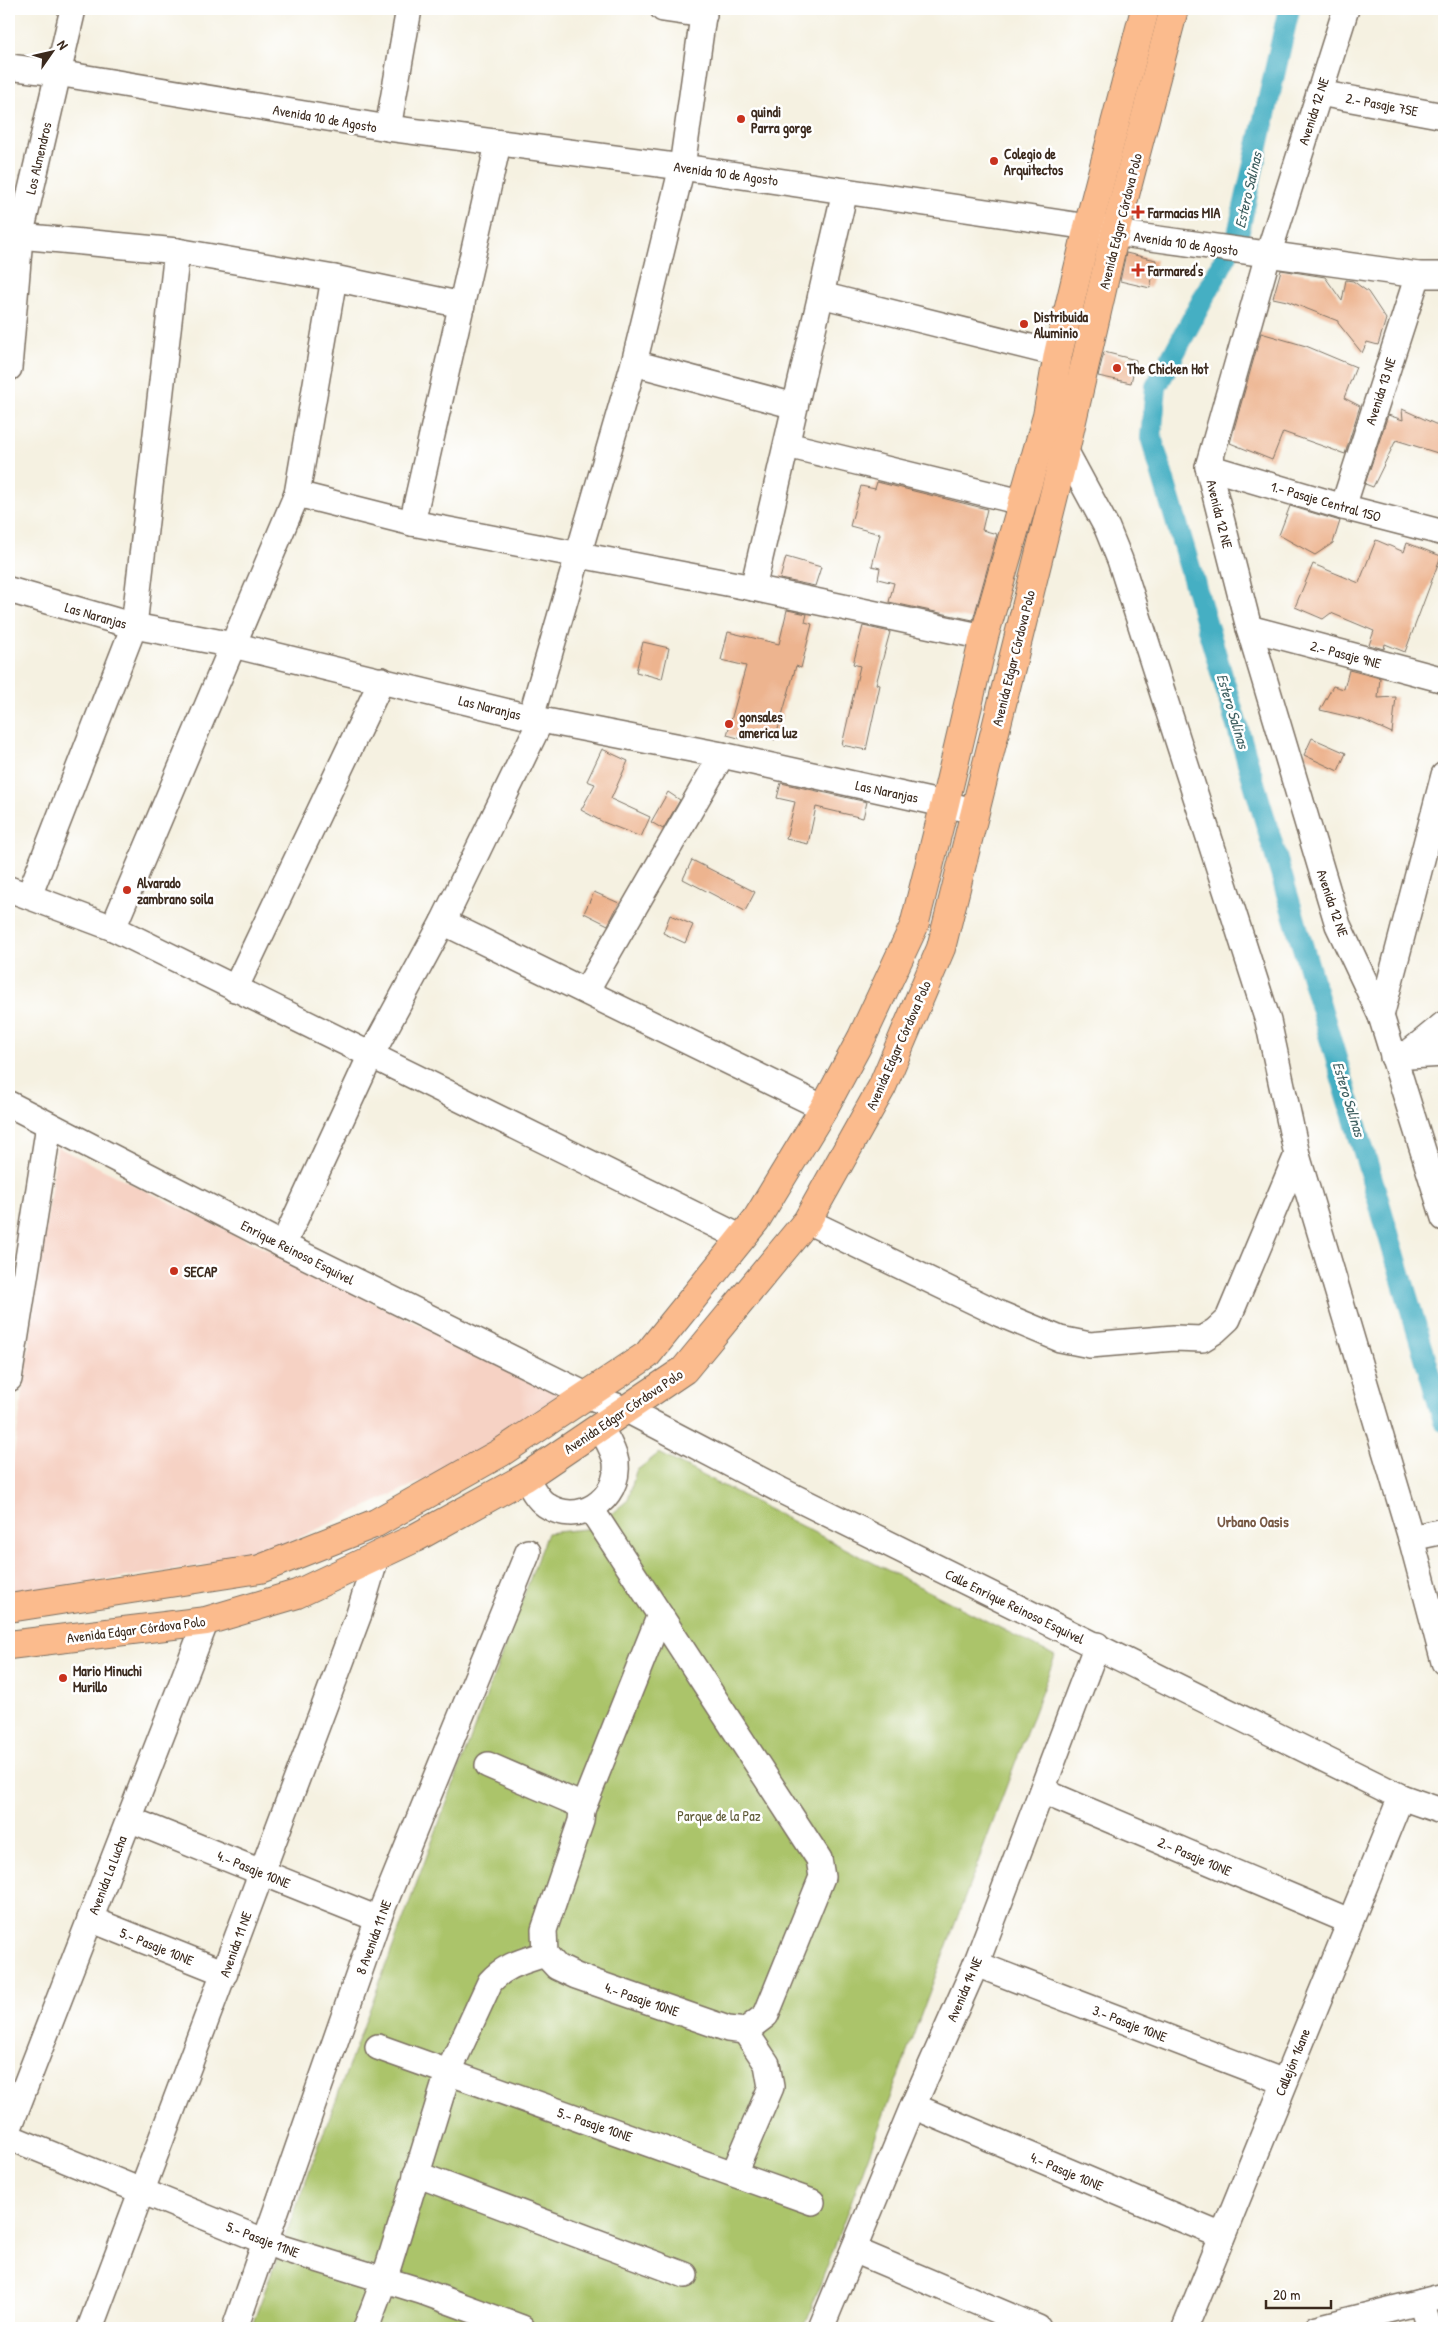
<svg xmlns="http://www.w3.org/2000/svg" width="1453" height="2337" viewBox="0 0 1453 2337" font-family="'Patrick Hand',sans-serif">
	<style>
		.built { fill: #f6d2c4 }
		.green { fill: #abc46a; stroke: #737744 }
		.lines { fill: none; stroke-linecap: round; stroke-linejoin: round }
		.canal { stroke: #45afc3; stroke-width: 22 }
		.building { fill: #edb48f }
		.minor-casing { stroke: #7c7062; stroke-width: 28 }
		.major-casing { stroke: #7c7062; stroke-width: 30 }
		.minor { stroke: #fff; stroke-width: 25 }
		.major { stroke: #fbbb8d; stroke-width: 28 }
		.poi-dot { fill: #c8321e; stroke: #fff; stroke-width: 2 }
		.labels { text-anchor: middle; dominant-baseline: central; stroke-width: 5; stroke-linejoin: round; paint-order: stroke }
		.street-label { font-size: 14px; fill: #3b2a1e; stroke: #fff }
		.poi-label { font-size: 14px; font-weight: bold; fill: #3b2a1e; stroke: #fff; text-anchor: start }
		.park-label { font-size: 14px; fill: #5d5835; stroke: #fff }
		.water-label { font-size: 15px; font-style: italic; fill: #3f5f60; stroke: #fff }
		.neighbourhood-label { font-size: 15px; font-weight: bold; fill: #795a46; stroke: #fff }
	</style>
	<rect width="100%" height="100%" fill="#fff"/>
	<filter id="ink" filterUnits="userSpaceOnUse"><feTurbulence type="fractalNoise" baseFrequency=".02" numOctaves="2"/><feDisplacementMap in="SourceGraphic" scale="10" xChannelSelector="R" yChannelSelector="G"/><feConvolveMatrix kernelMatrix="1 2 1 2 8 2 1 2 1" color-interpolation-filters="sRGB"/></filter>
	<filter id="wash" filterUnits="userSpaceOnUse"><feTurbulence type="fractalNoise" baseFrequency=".0096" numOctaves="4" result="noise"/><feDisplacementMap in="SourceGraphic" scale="20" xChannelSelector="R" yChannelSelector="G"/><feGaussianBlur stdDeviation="1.12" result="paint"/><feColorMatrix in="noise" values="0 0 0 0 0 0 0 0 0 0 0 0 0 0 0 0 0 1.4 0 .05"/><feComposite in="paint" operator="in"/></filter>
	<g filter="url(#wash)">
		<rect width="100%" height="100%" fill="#f5f1e1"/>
		<path class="built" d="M57 1147 560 1394 480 1454 255 1558 9 1594V1490Z"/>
		<path class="green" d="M659 1453 1055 1656 804 2328H251L547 1533 594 1528 628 1500 636 1471Z"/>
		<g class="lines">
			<path class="canal" d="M1289 9 1238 234 1156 387 1151 437 1444 1421"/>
		</g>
		<g id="blocks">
			<g class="building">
				<path d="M1126 253 1156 260 1150 288 1120 281Z"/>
				<path d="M1281 270 1325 277 1342 301 1346 280 1353 281 1368 292 1386 319 1378 345 1367 342 1362 353 1338 323V321L1287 301 1273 298Z"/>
				<path d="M1261 333 1306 346 1356 367 1344 398 1360 406 1345 454 1283 432 1272 460 1230 443Z"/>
				<path d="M1104 352 1136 360 1131 383 1098 376Z"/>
				<path d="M1402 409 1444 428V455L1396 440 1373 487 1365 484 1388 415 1403 420Z"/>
				<path d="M877 482 987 509 982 530 997 534 973 620 889 602 894 583 878 579 880 568 872 566 880 534 850 526 861 486 875 489Z"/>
				<path d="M1290 506 1340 521 1333 543 1315 555 1279 535Z"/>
				<path d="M1376 540 1404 552 1407 543 1441 556 1405 652 1385 644 1384 649 1369 645 1374 631 1331 613 1323 619 1295 607 1313 564 1359 583Z"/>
				<path d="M786 557 821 567 815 586 780 579Z"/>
				<path d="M787 610 807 614 805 622 812 624 801 668 796 666 775 740 748 732 746 740 727 735 746 666 721 660 728 632 779 644Z"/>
				<path d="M863 626 890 632 876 684 880 685 866 750 842 745 860 666 853 664Z"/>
				<path d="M643 642 669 648 662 679 636 672Z"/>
				<path d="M1349 670 1380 678 1378 698 1396 697 1392 733 1363 720 1320 710 1333 686 1344 689Z"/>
				<path d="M1312 738 1346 753 1338 771 1304 755Z"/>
				<path d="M602 749 628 761 611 799 650 817 641 837 603 822 581 810 595 784 587 781Z"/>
				<path d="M781 783 867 802 863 818 816 807 808 844 786 839 795 802 777 798Z"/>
				<path d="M668 792 680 800 663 829 651 822Z"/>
				<path d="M692 860 755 892 745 911 683 879Z"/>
				<path d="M594 892 619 903 608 925 584 913Z"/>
				<path d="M670 915 693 925 685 943 663 933Z"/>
			</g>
		</g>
	</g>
	<g filter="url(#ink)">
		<use href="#blocks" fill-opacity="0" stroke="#7c7062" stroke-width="1"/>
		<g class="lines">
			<g class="minor-casing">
				<g id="minor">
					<path d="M663 9 704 15"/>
					<path d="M1346 9 1268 255 1208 467 1249 628 1338 925 1381 1016 1444 1218"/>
					<path d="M9 67 57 73 388 128 682 167 1088 227 1115 233 1418 275H1444"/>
					<path d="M1319 93 1444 116"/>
					<path d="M388 128 409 9"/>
					<path d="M9 235 177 251 334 278 462 305"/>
					<path d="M821 295 1058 354"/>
					<path d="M634 363 795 406"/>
					<path d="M9 368 20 237 73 9"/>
					<path d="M1059 439 1107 528 1120 560 1268 1021 1297 1155 1411 1538 1444 1662"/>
					<path d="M787 445 1021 502"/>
					<path d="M1208 467 1343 507 1444 533"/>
					<path d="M297 494 412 523 753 588 984 637"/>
					<path d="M1343 507 1418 275"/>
					<path d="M412 523 498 144"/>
					<path d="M753 588 845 191"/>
					<path d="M9 590 134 626 233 645 541 720 722 755 975 811"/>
					<path d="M1249 628 1444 680"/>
					<path d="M531 717 634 363 682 167 704 9"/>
					<path d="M9 889 113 928 742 1238"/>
					<path d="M29 896 134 626 177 251"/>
					<path d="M443 922 824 1108"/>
					<path d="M113 928 297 494 334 278"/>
					<path d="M235 989 382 680"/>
					<path d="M586 991 722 755"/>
					<path d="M1381 1016 1444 775"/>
					<path d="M1405 1056 1444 1024"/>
					<path d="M1393 1057 1444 1054"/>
					<path d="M9 1104 283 1245 588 1396 625 1409 780 1490 1401 1797 1444 1812"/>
					<path d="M807 1221 1000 1314 1060 1339 1090 1345 1174 1338 1202 1339 1215 1331 1228 1319 1297 1155"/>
					<path d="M283 1245 371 1055 443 922 541 720"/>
					<path d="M9 1379 49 1125"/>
					<path d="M526 1477C531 1487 536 1498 546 1505 578 1527 620 1500 616 1462 614 1450 606 1438 600 1427"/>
					<path d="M591 1509 819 1859 822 1877 766 2015 745 2031"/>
					<path d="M1411 1538 1444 1531"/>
					<path d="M488 1765 576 1803 582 1810 581 1821 544 1930 545 1954"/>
					<path d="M1042 1791 1349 1921"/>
					<path d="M582 1810 660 1615"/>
					<path d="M129 1819 378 1919"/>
					<path d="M90 1919 225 1973"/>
					<path d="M545 1954 557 1967 576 1976 728 2029 745 2031"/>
					<path d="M976 1964 1284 2082"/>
					<path d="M378 2047 812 2202"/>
					<path d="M913 2106 1222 2236"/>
					<path d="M9 2128 206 1621"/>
					<path d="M9 2137 281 2248 421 2291 522 2328"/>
					<path d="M734 2173 771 2087 767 2064 745 2031"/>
					<path d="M416 2174 685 2275"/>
					<path d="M854 2250 1038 2328"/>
					<path d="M1421 2302 1429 2328"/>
					<path d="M90 2328 359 1614 376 1558"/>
					<path d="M235 2328 378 1919 528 1552"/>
					<path d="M366 2328 384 2280 448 2073 490 1982C505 1965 524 1961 545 1954"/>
					<path d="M821 2328 913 2106 976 1964 1097 1645"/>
					<path d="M1185 2328 1401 1797"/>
					<path d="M1317 2328 1444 2296"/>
				</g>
			</g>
			<g class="major-casing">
				<g id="major">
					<path d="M9 1608 260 1569 376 1523 500 1453 647 1355 756 1220 824 1108 862 1037 914 926 945 803 984 637 1047 416 1058 354 1088 227 1145 9"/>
					<path d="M9 1645 206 1621 297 1594 415 1538 526 1477 684 1370 807 1221 882 1087 941 948 1065 451 1115 233 1174 9"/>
				</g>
			</g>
			<use href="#minor" class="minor"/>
			<use href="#major" class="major"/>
		</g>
	</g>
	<g class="poi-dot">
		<circle cx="741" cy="119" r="5"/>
		<circle cx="994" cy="161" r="5"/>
		<path d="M1135.5 204.5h5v5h5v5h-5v5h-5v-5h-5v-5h5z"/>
		<path d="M1135.5 262.5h5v5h5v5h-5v5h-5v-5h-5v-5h5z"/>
		<circle cx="1024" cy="324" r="5"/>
		<circle cx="1117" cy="368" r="5"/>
		<circle cx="729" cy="724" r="5"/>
		<circle cx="127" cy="890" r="5"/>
		<circle cx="174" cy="1271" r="5"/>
		<circle cx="63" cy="1678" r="5"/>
	</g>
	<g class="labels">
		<g class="street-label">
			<text transform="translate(1382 104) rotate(11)">2.- Pasaje 7SE</text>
			<text transform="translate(1313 111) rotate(-72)">Avenida 12 NE</text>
			<text transform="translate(325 118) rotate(10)">Avenida 10 de Agosto</text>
			<text transform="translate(38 158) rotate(-77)">Los Almendros</text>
			<text transform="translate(726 173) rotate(8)">Avenida 10 de Agosto</text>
			<text transform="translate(1120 221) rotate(-76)">Avenida Edgar Córdova Polo</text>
			<text transform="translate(1186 243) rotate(8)">Avenida 10 de Agosto</text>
			<text transform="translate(1380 391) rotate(-72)">Avenida 13 NE</text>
			<text transform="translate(1326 501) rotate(16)">1.- Pasaje Central 1SO</text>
			<text transform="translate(1220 514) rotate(76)">Avenida 12 NE</text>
			<text transform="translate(96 615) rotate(16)">Las Naranjas</text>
			<text transform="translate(1346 654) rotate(15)">2.- Pasaje 9NE</text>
			<text transform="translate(1013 658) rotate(-76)">Avenida Edgar Córdova Polo</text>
			<text transform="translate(490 707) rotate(14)">Las Naranjas</text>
			<text transform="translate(887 791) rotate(12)">Las Naranjas</text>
			<text transform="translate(1333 903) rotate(71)">Avenida 12 NE</text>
			<text transform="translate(898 1045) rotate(-66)">Avenida Edgar Córdova Polo</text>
			<text transform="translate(298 1252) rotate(27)">Enrique Reinoso Esquivel</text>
			<text transform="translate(623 1411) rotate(-34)">Avenida Edgar Córdova Polo</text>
			<text transform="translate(1015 1606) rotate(26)">Calle Enrique Reinoso Esquivel</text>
			<text transform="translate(136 1629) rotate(-7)">Avenida Edgar Córdova Polo</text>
			<text transform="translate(1195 1856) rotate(23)">2.- Pasaje 10NE</text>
			<text transform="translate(254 1869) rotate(22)">4.- Pasaje 10NE</text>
			<text transform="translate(107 1875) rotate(-69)">Avenida La Lucha</text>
			<text transform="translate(373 1937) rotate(-70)">8 Avenida 11 NE</text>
			<text transform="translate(235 1944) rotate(-70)">Avenida 11 NE</text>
			<text transform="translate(157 1946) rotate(22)">5.- Pasaje 10NE</text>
			<text transform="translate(964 1989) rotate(-67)">Avenida 14 NE</text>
			<text transform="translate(642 1999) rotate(19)">4.- Pasaje 10NE</text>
			<text transform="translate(1130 2023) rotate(21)">3.- Pasaje 10NE</text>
			<text transform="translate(1292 2062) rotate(-68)">Callejón 16ane</text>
			<text transform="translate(595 2124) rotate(19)">5.- Pasaje 10NE</text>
			<text transform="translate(1067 2171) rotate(23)">4.- Pasaje 10NE</text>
			<text transform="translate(263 2239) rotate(21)">5.- Pasaje 11NE</text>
		</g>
		<g class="poi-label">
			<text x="751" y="111">quindi<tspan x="751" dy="16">Parra gorge</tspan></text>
			<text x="1004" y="153">Colegio de<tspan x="1004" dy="16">Arquitectos</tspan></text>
			<text x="1148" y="212">Farmacias MIA</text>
			<text x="1148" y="270">Farmared's</text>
			<text x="1034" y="316">Distribuida<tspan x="1034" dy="16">Aluminio</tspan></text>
			<text x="1127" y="368">The Chicken Hot</text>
			<text x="739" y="716">gonsales<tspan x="739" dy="16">america luz</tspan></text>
			<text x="137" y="882">Alvarado<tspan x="137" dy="16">zambrano soila</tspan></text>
			<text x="184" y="1271">SECAP</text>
			<text x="73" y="1670">Mario Minuchi<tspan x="73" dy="16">Murillo</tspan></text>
		</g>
		<g class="park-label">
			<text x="719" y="1815">Parque de la Paz</text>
		</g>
		<g class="water-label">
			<text transform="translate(1248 190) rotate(-77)">Estero Salinas</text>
			<text transform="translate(1233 711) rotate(73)">Estero Salinas</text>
			<text transform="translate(1349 1099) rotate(73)">Estero Salinas</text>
		</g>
		<g class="neighbourhood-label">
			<text x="1253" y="1521">Urbano Oasis</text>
		</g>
	</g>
	<rect width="1453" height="2337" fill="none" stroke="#fff" stroke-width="30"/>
	<g transform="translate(52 52) rotate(56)" stroke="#ffffff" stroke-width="4" paint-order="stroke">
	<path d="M0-4L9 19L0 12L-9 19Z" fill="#3b2a1e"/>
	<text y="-8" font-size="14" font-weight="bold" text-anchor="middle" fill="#3b2a1e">N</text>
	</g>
	<path d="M1266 2300v8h65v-8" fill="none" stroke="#3b2a1e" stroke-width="2.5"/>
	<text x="1273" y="2300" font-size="15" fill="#3b2a1e" stroke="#ffffff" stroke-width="4" paint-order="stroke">20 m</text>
</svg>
